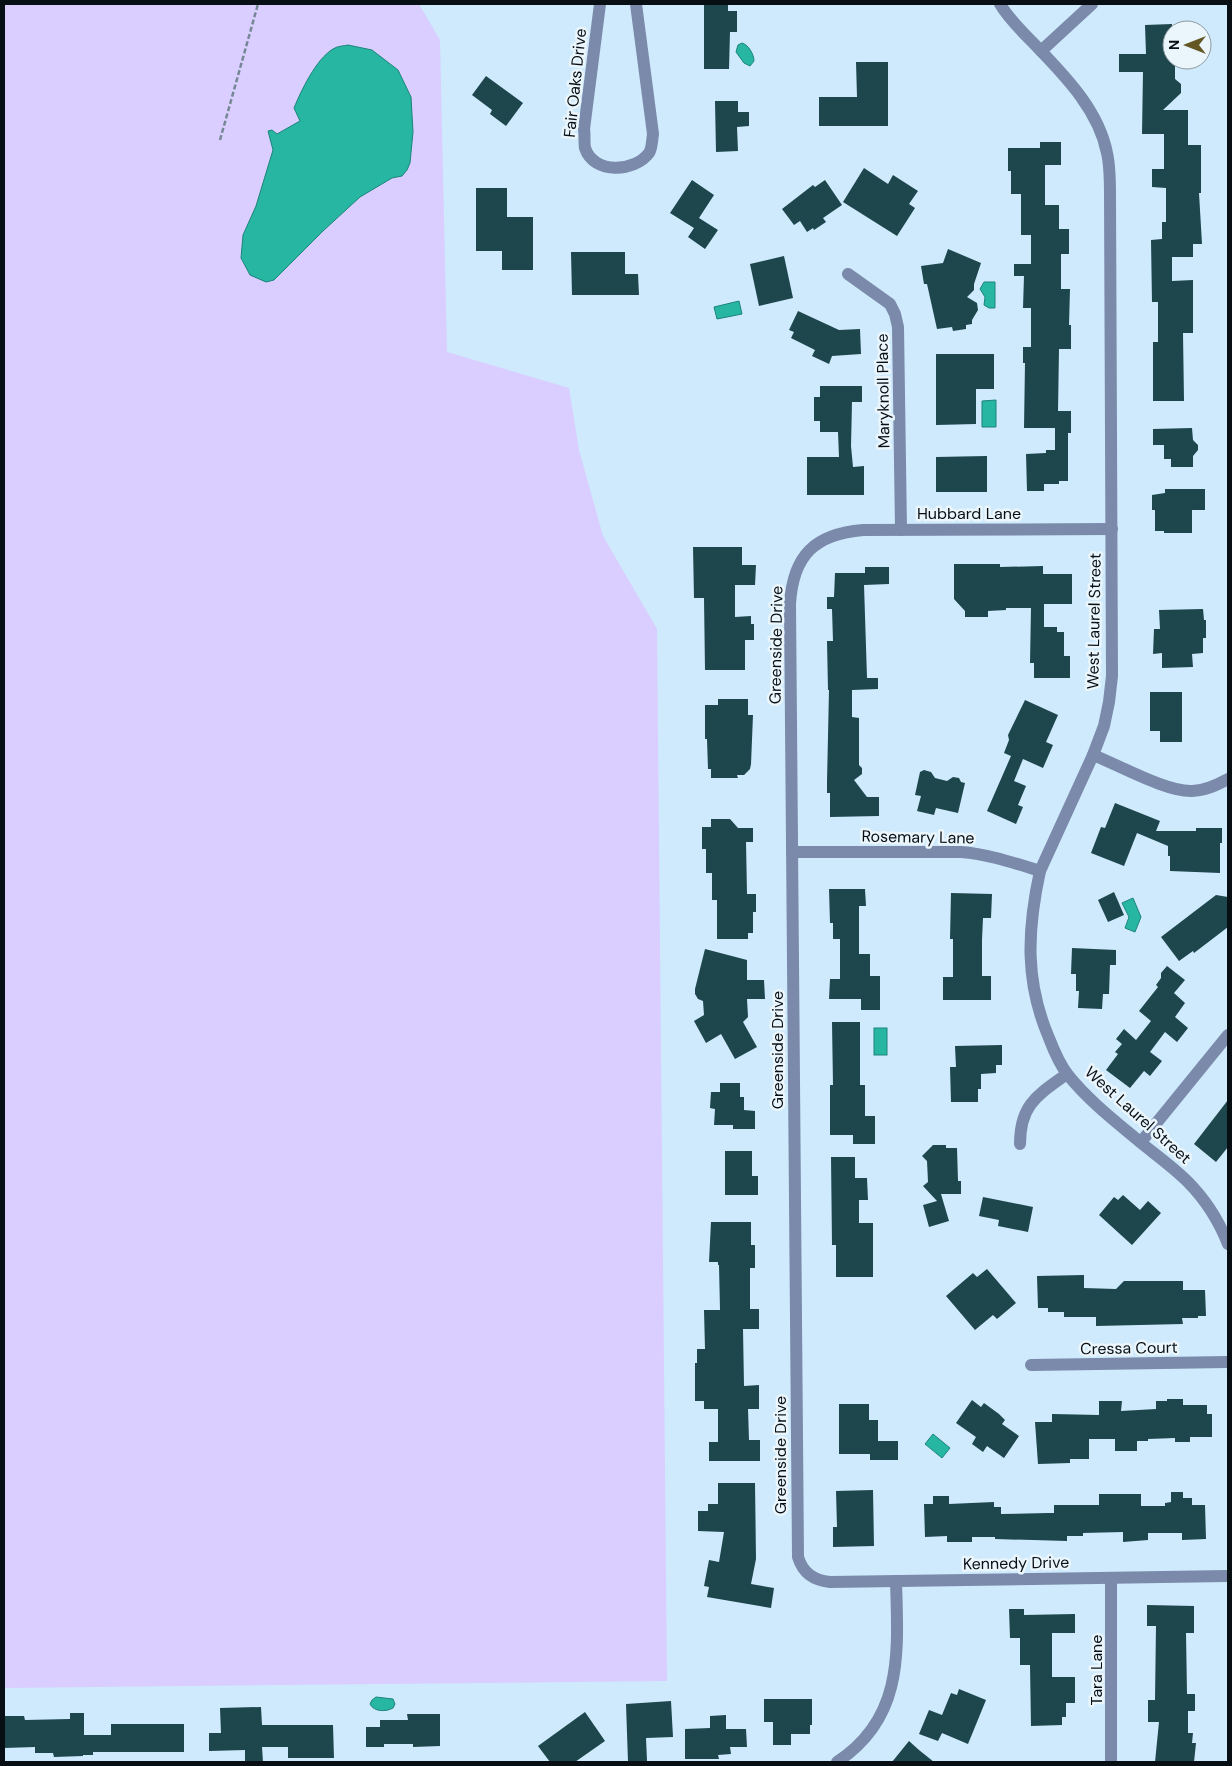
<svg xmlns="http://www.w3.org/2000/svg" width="1232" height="1766" viewBox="0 0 1232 1766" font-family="'DM Sans',sans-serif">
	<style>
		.green { fill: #d9ceff }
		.water { fill: #27b6a2; stroke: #1d8478 }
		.building { fill: #1d464d }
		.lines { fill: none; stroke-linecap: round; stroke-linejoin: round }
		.path { stroke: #768895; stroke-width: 2.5; stroke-dasharray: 5 2.5; stroke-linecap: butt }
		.minor { stroke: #7b8aab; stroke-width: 12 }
		.labels { text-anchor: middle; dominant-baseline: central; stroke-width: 5; stroke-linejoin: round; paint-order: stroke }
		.street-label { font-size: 16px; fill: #070f15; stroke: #eaf5fc }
	</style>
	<rect width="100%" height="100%" fill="#cfeafc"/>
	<path class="green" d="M4 4H419L440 40 447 352 569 388 579 450 603 536 657 629 667 1681 4 1688Z"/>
	<g class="water">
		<path d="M742 43C749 45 754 55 754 61L750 66 744 63 736 52 738 45Z"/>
		<path d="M348 45 372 50 398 70 411 97 413 132 410 163 407 170 402 176 392 178 360 197 323 231 274 280 266 282 250 275 241 258 243 235 256 206 273 150 268 131 272 130 277 134 300 121 294 108C301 91 316 59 333 49 337 46 344 46 348 45Z"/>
		<path d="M984 282H995V308H989L984 305 985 297 980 289Z"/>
		<path d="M739 301 742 314 717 319 714 307Z"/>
		<path d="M996 400V427H982V401Z"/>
		<path d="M1133 898 1141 917 1135 932 1125 928 1129 917 1122 903Z"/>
		<rect x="874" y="1028" width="13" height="27"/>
		<path d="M933 1434 950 1448 942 1458 925 1444Z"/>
		<path d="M376 1697 393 1699 395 1704 393 1708C386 1712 374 1712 370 1704L372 1700Z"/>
	</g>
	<g class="building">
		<path d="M704 4H728V11H737V32H730L729 69H704Z"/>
		<path d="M1172 24V60H1175V79L1181 84V93L1163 110H1188V145H1201V193H1199L1202 244H1193V257H1172V281L1193 280V333H1183L1184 401H1153V342H1158V302H1152L1151 240 1162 239V222H1166V188L1152 187V169H1164V134H1142L1143 72H1119V54H1146L1145 25Z"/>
		<path d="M856 62H888V126H819V97H857Z"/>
		<path d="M486 76 523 103 506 126 490 114 492 110 472 95Z"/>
		<path d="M715 101H738V112H749V126L737 127 738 151 716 152Z"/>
		<path d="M1040 142H1061V165H1045V205H1059V229H1069V254H1061V289H1070L1069 325H1071V349H1059L1058 411H1071V433H1068V481H1059V484H1044V491H1027L1026 454 1046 453V450H1055V428H1024L1025 363H1023V347H1031V308H1023L1024 276H1014V264H1031V235H1021V194H1011V171H1008V148H1040Z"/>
		<path d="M864 168 888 184 893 175 918 191 909 204 915 208 897 236 843 202Z"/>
		<path d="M692 180 714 195 699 218 718 230 705 249 688 237 694 228 670 213Z"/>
		<path d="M825 180 842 205 823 218 826 222 814 230 813 228 807 232 800 221 794 225 782 209 813 185 815 187Z"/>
		<path d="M476 188H507V217H533V270H502V251H476Z"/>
		<path d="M948 249 981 263 974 284V290L967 297 977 303 978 310 972 320V324L966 325V329L953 331 952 327 937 329 927 284H924L921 266 943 263Z"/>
		<path d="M571 252H625V274H638L639 295H572Z"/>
		<path d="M784 256 793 298 759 306 750 264Z"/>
		<path d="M798 311 839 330 860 329 861 354 832 356 829 364 812 356 815 350 791 338 794 332 789 330Z"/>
		<path d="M936 354H994V389H976V424L936 425Z"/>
		<path d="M820 386H862V402H852L851 446 853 467 864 466V495H807V457H839L838 432H820V421H814V397H820Z"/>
		<path d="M1192 428 1193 440 1198 445V450L1193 456V467H1171V459H1164V445H1153V429Z"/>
		<path d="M987 456V492H936V457Z"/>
		<path d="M1165 489H1205V510H1192V533H1164V531H1155V510H1152V495L1165 493Z"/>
		<path d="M693 547H742V565H756L755 585H735V617L751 616V624H754V640H745V670H705L704 598H694Z"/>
		<path d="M954 564H1000V567L1043 566V574H1072V604H1044V627H1057V632H1064V656H1070V678H1034V663H1030L1031 608H1006V610L988 611V617H965V611L954 599Z"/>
		<path d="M865 567H889V584L864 585 867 678H878V689L852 690V717L859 718V765L862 768V774L854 780 867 797H879V816L830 817V793H827V782L829 690H828L827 641H833L832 609H827V597H834L835 573H865Z"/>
		<path d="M1203 609 1204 620H1206V638H1203V653L1192 654 1193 667 1162 668V653L1153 654 1154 629H1160L1159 610Z"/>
		<path d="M1150 692H1182V742H1160V731H1150Z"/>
		<path d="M718 699H748V715H753L751 764 750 769 744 775H737L738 778H711V769H708L707 739H705V705H718Z"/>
		<path d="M1025 700 1058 715 1046 742 1053 745 1043 768 1023 759 1014 781 1026 786 1018 805 1023 807 1016 824 987 811 1011 756 1004 753 1009 740 1008 735Z"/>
		<path d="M924 770 931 772 935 778 947 781 953 777 959 778 961 782 965 783 958 813 936 808 934 815 917 811 921 796 915 795 920 772Z"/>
		<path d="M1115 803 1160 821 1156 831H1196V828H1222V843H1220V873L1170 871V856H1168V846L1137 833 1124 866 1091 853 1101 827 1105 828Z"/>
		<path d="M711 819H730L738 828H753V842H746L747 894H756V912H753V933H748V939H717V900H712V873H706V849H702V827H711Z"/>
		<path d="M829 889H865L866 906H859V954H870V976H880V1010H861V999H829L830 979H840V939H833V923H830Z"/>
		<path d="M1114 892 1124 915 1108 922 1098 900Z"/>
		<path d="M951 893 992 894 991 918H983L982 940V976H991V1000H943V977H953V939H950Z"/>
		<path d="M1216 895 1228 897V927L1194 953 1193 951 1179 961 1161 937Z"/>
		<path d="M1072 948 1116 950V965H1110L1109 994H1103L1102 1009 1078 1008 1079 991H1076V974H1071Z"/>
		<path d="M705 949 747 960V980H764L765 999H747L748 1017 743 1022 757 1047 735 1059 721 1034 706 1043 694 1021 704 1015 703 1001 698 999 695 994V989Z"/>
		<path d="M1167 966 1185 980 1174 993 1185 1003 1175 1017 1188 1028 1177 1042 1165 1032 1150 1052 1162 1061 1150 1076 1144 1071 1130 1088 1106 1070 1118 1054 1115 1052 1122 1044 1116 1039 1124 1029 1136 1040 1151 1021 1139 1011 1158 987 1156 985 1161 978V973Z"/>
		<path d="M832 1022H860V1085H865V1116H875V1144H853V1135H830V1085H833Z"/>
		<path d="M1002 1045V1065H996V1073L981 1074V1089H978V1102H951L950 1067H956L955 1046Z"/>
		<path d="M720 1083H740V1097H744V1110L755 1111V1129H733V1125H714L715 1109 710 1108 711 1092H720Z"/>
		<path d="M1228 1100V1147L1216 1162 1194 1144Z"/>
		<path d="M933 1145H946V1148H957L958 1181H961V1194H941L949 1221 929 1227 923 1205 937 1201 923 1186 928 1182 927 1161 922 1156Z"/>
		<path d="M725 1151H752V1176H758V1195H725Z"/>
		<path d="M831 1157H855V1178H867L868 1200H859V1223H873V1277H836V1245H832Z"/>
		<path d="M1123 1195 1140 1210 1148 1201 1161 1213 1132 1245 1099 1215 1114 1197 1118 1200Z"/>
		<path d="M983 1197 1033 1207 1028 1232 998 1226 999 1220 979 1216Z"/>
		<path d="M711 1222H751V1245H755V1268H750V1309H759V1329H743L744 1386 759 1385V1409H748L749 1440H760V1461H709V1442H718V1409H704V1401H695V1363H697V1349H705L704 1310H720L719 1265H718V1262H709Z"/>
		<path d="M987 1269 1016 1303 997 1319 993 1315 975 1330 946 1296 973 1273 977 1277Z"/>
		<path d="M1084 1275V1288L1116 1289 1124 1281H1183V1290H1205L1206 1316H1198V1318H1182L1183 1324 1096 1326V1317H1064V1312H1048V1308H1038L1037 1276Z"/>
		<path d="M1167 1399H1183V1405H1207V1414H1212V1437H1190V1442H1175V1438L1148 1439V1441H1137V1451H1115V1439H1089V1459H1070V1463L1038 1464 1035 1422H1052V1414L1099 1415V1401H1122L1121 1411 1156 1409V1401H1167Z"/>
		<path d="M972 1400 981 1407 984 1403 999 1414 1005 1420 1002 1424 1019 1436 1004 1458 987 1446 983 1452 972 1444 976 1437 956 1423Z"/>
		<path d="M839 1404H869V1420H878V1441H898V1460H870V1454H839Z"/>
		<path d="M718 1483H755L756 1559 751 1584 774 1588 771 1608 707 1597 709 1587 704 1586 709 1560 719 1562 724 1532 698 1531V1511H708V1504H718Z"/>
		<path d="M873 1490 874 1546 833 1547V1527H837L836 1491Z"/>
		<path d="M1171 1492H1183V1498H1192V1505H1205L1206 1539 1182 1540V1533H1148V1540L1123 1542V1532L1083 1533V1536H1067V1541L995 1539V1537H972V1542H947V1536L925 1537 924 1504H933V1496H949V1504L994 1502V1507H1001V1514L1048 1513H1054V1505H1099V1494H1141V1506H1165V1503L1171 1502Z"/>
		<path d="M1147 1605 1194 1606V1633H1186L1187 1694H1195V1711H1188V1733H1193L1192 1743H1196L1194 1762H1155L1159 1722H1148V1700H1155L1156 1626H1147Z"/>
		<path d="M1009 1609H1024V1615L1075 1614V1633H1052V1677H1075V1703H1066V1717H1062V1725L1031 1726 1030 1665H1020V1638H1010Z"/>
		<path d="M959 1689 986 1700 968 1744 942 1733 938 1741 919 1734 929 1710 942 1715 951 1693 957 1695Z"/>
		<path d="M764 1699H812V1725H810V1734H791V1745H773V1722H764Z"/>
		<path d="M671 1701 673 1737 646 1738 647 1761 628 1762 626 1704Z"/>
		<path d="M261 1707 262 1725H333L334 1758H288V1747H262L263 1762H245V1750L209 1751V1733H221L220 1708Z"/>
		<path d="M585 1712 605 1741 575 1762H550L538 1746Z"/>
		<path d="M70 1713H84V1735H111V1724H184V1752H93V1755H83V1756L54 1757 53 1753H35V1747L4 1748V1716H24L25 1720 70 1719Z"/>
		<path d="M407 1714H440V1746L413 1747V1744H384V1747H366V1727H380V1720H408Z"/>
		<path d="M726 1715V1729H746L747 1747H730L731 1754 718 1755 719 1759H685V1729L710 1728V1716Z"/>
		<path d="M909 1741 919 1750 934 1762H892Z"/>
	</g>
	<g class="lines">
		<path class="path" d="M220 140 258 4"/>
		<g class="minor">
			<path d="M600 4 584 129C585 134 584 143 585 148 594 175 635 172 649 153 652 149 652 140 653 134L636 4"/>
			<path d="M1000 4C1010 21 1026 35 1040 50 1068 79 1099 112 1107 153 1110 166 1110 181 1110 195L1112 676 1109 702 1104 726 1093 755 1040 871C1027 931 1025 982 1049 1038 1054 1051 1060 1065 1068 1075 1089 1101 1115 1121 1140 1142 1156 1155 1173 1167 1187 1181 1205 1199 1219 1221 1228 1244"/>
			<path d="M1041 51 1092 4"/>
			<path d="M848 274 890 304 895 314 898 327 901 530"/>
			<path d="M1112 529 863 530C815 534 793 555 790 604L798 1557C803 1573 813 1580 830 1582L1228 1576"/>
			<path d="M1093 755C1119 765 1166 792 1192 791 1205 791 1217 785 1228 779"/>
			<path d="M792 852H961C988 854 1014 863 1040 871"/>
			<path d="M1141 1142 1228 1035"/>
			<path d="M1020 1144C1020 1104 1038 1095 1067 1074"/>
			<path d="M1031 1365 1228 1362"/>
			<path d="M1111 1578V1762"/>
			<path d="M837 1762C904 1718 898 1652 896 1581"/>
		</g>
	</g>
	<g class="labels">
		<g class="street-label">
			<text transform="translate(575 83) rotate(-84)">Fair Oaks Drive</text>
			<text transform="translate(883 391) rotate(-91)">Maryknoll Place</text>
			<text x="969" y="513">Hubbard Lane</text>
			<text transform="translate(1094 621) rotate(-89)">West Laurel Street</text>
			<text transform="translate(776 645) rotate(-89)">Greenside Drive</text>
			<text transform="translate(918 837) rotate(1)">Rosemary Lane</text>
			<text transform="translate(777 1050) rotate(-90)">Greenside Drive</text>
			<text transform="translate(1138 1115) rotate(42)">West Laurel Street</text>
			<text transform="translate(1129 1348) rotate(-1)">Cressa Court</text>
			<text transform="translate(780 1455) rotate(-90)">Greenside Drive</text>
			<text transform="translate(1016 1563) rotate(-1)">Kennedy Drive</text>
			<text transform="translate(1096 1670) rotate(-90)">Tara Lane</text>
		</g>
	</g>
	<rect width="1232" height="1766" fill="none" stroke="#070f15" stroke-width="10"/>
	<g transform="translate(1187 45) rotate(270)"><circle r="24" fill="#eaf5fc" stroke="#8f99a0"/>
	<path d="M0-4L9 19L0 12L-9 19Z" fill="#645723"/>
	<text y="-8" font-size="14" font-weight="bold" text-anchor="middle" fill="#070f15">N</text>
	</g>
</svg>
